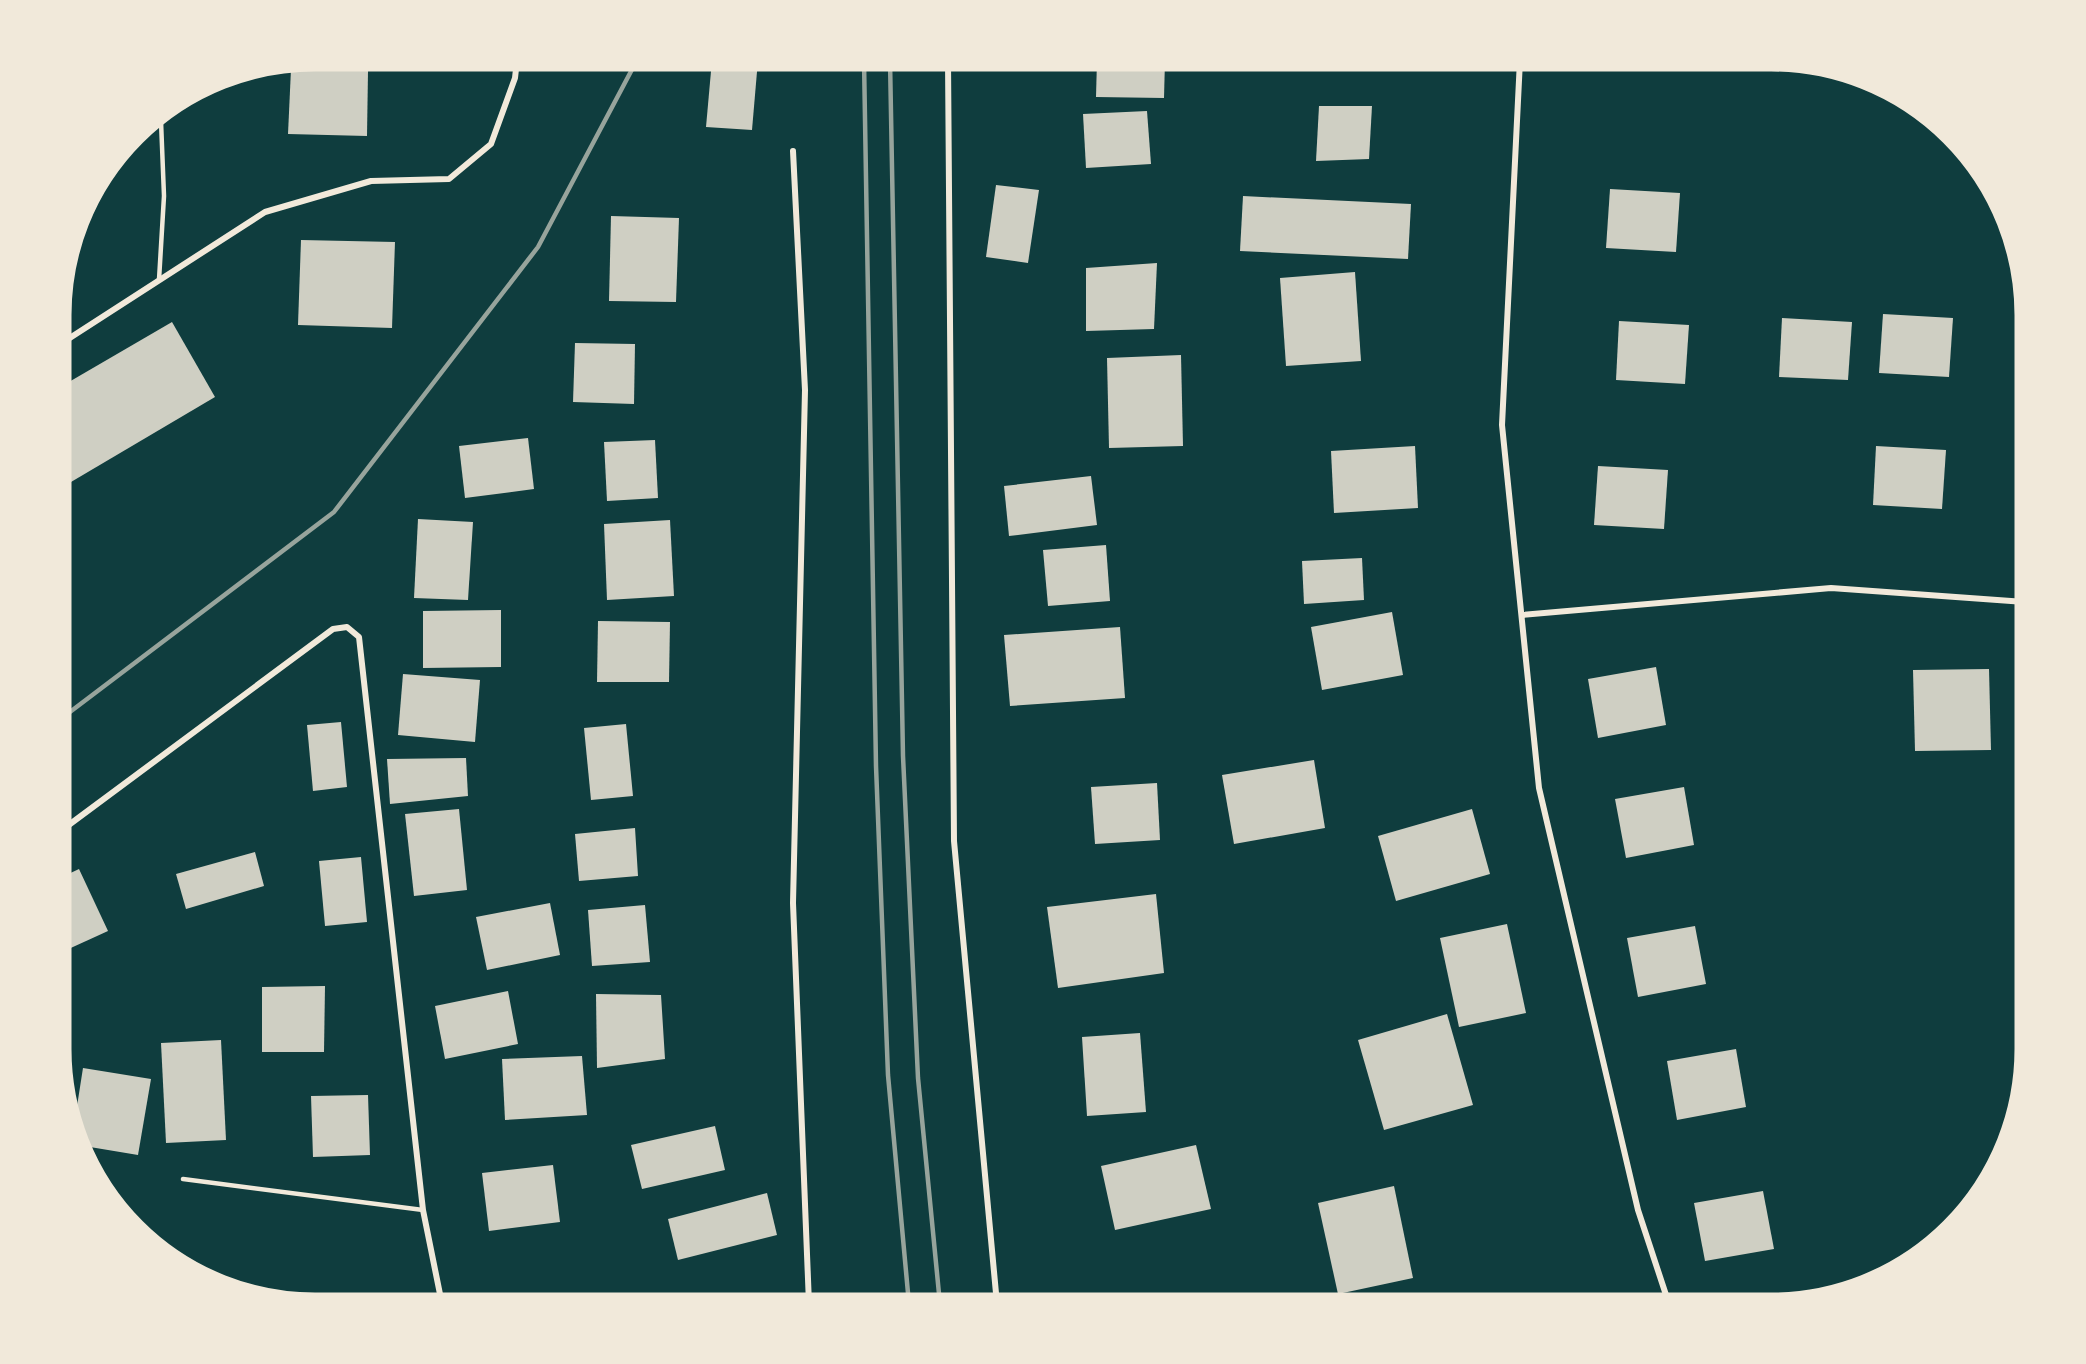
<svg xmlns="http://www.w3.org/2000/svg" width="2086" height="1364" viewBox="0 0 2086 1364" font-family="'Open Sans',sans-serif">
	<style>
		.building { fill: #cfcfc3 }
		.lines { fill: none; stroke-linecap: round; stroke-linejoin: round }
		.service { stroke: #f1e9da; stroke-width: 4.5 }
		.minor { stroke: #f1e9da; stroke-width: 6 }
		.rail { stroke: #97a49c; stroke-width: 4.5 }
		.rim { fill: none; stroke: #f1e9da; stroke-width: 3 }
	</style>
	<rect width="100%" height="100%" fill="#0f3d3e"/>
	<g class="building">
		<path d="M712 60H758L752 130 706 127Z"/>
		<path d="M1097 60H1165L1164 98 1096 97Z"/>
		<path d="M291 69 368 71 367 136 288 134Z"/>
		<path d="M1319 106H1372L1369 159 1316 161Z"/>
		<path d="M1147 111 1151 164 1086 168 1083 114Z"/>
		<path d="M996 185 1039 190 1028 263 986 257Z"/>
		<path d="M1610 189 1680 193 1676 252 1606 248Z"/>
		<path d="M1243 196 1411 204 1408 259 1240 251Z"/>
		<path d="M611 216 679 218 676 302 609 301Z"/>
		<path d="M301 240 395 242 392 328 298 325Z"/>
		<path d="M1157 263 1154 329 1086 331V268Z"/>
		<path d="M1355 272 1361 361 1286 366 1280 278Z"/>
		<path d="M1883 314 1953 318 1949 377 1879 373Z"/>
		<path d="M1782 318 1852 322 1848 380 1779 377Z"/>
		<path d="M1619 321 1689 325 1685 384 1616 380Z"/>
		<path d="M172 322 215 397 71 482 62 467V386Z"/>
		<path d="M575 343 635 344 634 404 573 402Z"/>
		<path d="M1181 355 1183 446 1109 448 1107 358Z"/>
		<path d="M528 438 534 489 465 498 459 446Z"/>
		<path d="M655 440 658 498 607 501 604 442Z"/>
		<path d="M1415 446 1418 508 1334 513 1331 451Z"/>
		<path d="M1876 446 1946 450 1942 509 1873 505Z"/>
		<path d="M1598 466 1668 470 1664 529 1594 525Z"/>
		<path d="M1091 476 1097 525 1009 536 1004 486Z"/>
		<path d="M418 519 473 522 468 600 414 598Z"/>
		<path d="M670 520 674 596 607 600 604 524Z"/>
		<path d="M1106 545 1110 601 1048 606 1043 550Z"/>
		<path d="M1362 558 1364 600 1304 604 1302 561Z"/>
		<path d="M501 610V667L423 668V611Z"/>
		<path d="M1392 612 1403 675 1322 690 1311 627Z"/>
		<path d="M598 621 670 622 669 682H597Z"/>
		<path d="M1120 627 1125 698 1010 706 1004 635Z"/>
		<path d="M1656 667 1666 725 1598 738 1588 679Z"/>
		<path d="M1989 669 1991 750 1915 751 1913 670Z"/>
		<path d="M403 674 480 680 475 742 398 735Z"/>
		<path d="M341 722 347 787 313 791 307 725Z"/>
		<path d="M626 724 633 796 591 800 584 728Z"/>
		<path d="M466 758 468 796 390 804 387 759Z"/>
		<path d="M1314 760 1325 828 1234 844 1222 775Z"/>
		<path d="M1157 783 1160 840 1095 844 1091 787Z"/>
		<path d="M1684 787 1694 845 1626 858 1615 799Z"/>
		<path d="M459 809 467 890 414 896 405 814Z"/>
		<path d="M1472 809 1490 874 1396 901 1378 836Z"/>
		<path d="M635 828 638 876 579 881 575 834Z"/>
		<path d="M255 852 264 886 186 909 176 874Z"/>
		<path d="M361 857 367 922 325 926 319 861Z"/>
		<path d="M79 869 108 931 62 952V877Z"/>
		<path d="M1156 894 1164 973 1058 988 1047 907Z"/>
		<path d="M550 903 560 955 487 970 476 917Z"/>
		<path d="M645 905 650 962 592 966 588 910Z"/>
		<path d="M1507 924 1526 1013 1459 1027 1440 938Z"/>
		<path d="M1695 926 1706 984 1638 997 1627 938Z"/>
		<path d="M325 986 324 1052H262V987Z"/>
		<path d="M508 991 518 1044 445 1059 435 1006Z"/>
		<path d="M596 994 661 995 665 1059 597 1068Z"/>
		<path d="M1447 1014 1473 1105 1384 1130 1358 1040Z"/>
		<path d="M1140 1033 1146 1112 1087 1116 1082 1037Z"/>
		<path d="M221 1040 226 1140 166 1143 161 1043Z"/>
		<path d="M1736 1049 1746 1107 1677 1120 1667 1061Z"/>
		<path d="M582 1056 587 1115 505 1120 502 1059Z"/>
		<path d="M83 1068 151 1079 138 1155 84 1146 75 1119Z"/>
		<path d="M368 1095 370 1155 313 1157 311 1096Z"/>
		<path d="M715 1126 725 1170 642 1189 631 1145Z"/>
		<path d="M1196 1145 1211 1209 1115 1230 1101 1166Z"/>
		<path d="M553 1165 560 1222 489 1231 482 1173Z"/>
		<path d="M1394 1186 1413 1278 1338 1294 1318 1203Z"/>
		<path d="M1763 1191 1774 1249 1705 1261 1694 1203Z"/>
		<path d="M767 1193 777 1235 678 1260 668 1219Z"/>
	</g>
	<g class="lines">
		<g class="service">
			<path d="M159 116 161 121 164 196 159 280"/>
			<path d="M183 1179 423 1210"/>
		</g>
		<g class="minor">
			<path d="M948 60 954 841 997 1304"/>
			<path d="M1520 60 1502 425 1539 788 1638 1210 1669 1304"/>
			<path d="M793 151 805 390 793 903 809 1304"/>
			<path d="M62 343 265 212 371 181 449 179 491 144 515 78 517 60"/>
			<path d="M1522 615 1831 588 2025 602"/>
			<path d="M62 830 333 629 347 627 359 637 423 1210 442 1304"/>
		</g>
		<g class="rail">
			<path d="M864 60 876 766 888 1075 909 1304"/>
			<path d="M890 60 903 756 918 1078 940 1304"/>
			<path d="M62 718 334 512 538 247 637 60"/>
		</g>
	</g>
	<path d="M0 0H2086V1364H0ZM315 70H1771A245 245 0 0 1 2016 315V1049A245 245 0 0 1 1771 1294H315A245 245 0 0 1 70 1049V315A245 245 0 0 1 315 70Z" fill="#f1e9da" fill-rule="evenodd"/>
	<path class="rim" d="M315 70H1771A245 245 0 0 1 2016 315V1049A245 245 0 0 1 1771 1294H315A245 245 0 0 1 70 1049V315A245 245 0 0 1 315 70Z"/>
</svg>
